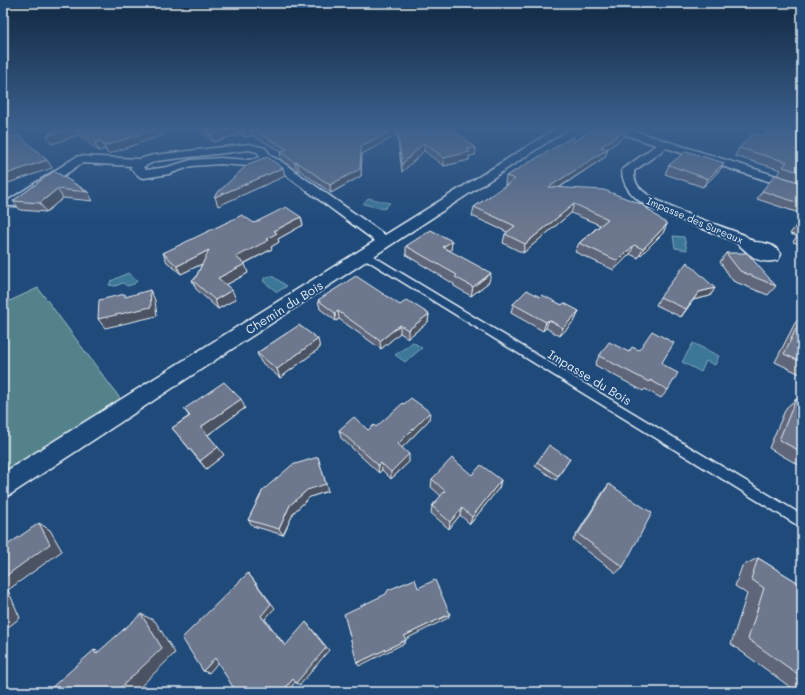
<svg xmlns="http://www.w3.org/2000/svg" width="805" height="695" viewBox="0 0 805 695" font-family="Mali,sans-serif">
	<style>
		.green { fill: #53828b; stroke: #9ebac2 }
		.water { fill: #3e7798; stroke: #82a8be }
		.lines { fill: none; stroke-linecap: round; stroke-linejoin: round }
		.service-casing { stroke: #e8f1f8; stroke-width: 3 }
		.minor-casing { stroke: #e8f1f8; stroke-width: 3 }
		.service { fill: #1f4a7a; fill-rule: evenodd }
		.minor { fill: #1f4a7a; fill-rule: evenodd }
		.wall { fill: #5e6679; stroke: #e8f1f8 }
		.shaded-wall { fill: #4c5363; stroke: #e8f1f8 }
		.building { fill: #6d778d; stroke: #e8f1f8 }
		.labels { text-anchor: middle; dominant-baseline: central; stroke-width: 4; stroke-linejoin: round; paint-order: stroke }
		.far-street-label { font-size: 10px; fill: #e8f1f8; stroke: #1f4a7a }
		.street-label { font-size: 12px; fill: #e8f1f8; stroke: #1f4a7a }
	</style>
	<rect width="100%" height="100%" fill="#1f4a7a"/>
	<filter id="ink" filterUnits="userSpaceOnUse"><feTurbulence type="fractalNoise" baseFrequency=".025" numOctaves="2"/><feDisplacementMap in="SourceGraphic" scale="8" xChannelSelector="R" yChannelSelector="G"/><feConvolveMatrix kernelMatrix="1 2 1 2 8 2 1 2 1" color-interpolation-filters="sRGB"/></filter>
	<g filter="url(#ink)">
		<path class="green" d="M38 288 122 401 3 477V304Z"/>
		<g class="water">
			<path d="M368 198 390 203 384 209 363 204Z"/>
			<path d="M673 236 684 237 687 250 675 248Z"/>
			<path d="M128 273 137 281 134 284 127 286 123 283 115 286 109 285 111 281Z"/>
			<path d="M272 276 287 286 277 292 263 281 265 277Z"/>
			<path d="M413 342 422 348 405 362 395 355Z"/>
			<path d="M693 343 719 356 715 365 706 361 701 372 682 362Z"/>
		</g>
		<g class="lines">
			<g class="service-casing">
				<path id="service" d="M362 253H368L802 515V528L362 257Z"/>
			</g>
			<g class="minor-casing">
				<g id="minor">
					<path d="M3 128H13L12 130 3 132Z"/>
					<path d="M557 128H569L11 494 3 497V473L375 241 271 164 266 163 249 166 220 164 192 166 169 174 144 178 140 177 130 168 132 166 82 163 19 206H9L8 203 9 200 76 157 80 156 139 159 154 155 249 144 265 148 272 157 279 160 385 235ZM249 150 257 152 261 157 249 160 220 158 191 160 167 167 146 170 143 167 156 161Z"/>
					<path d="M610 128H625L802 184V192L666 148 634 171C634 177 635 181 638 186 652 205 720 225 744 235 747 237 752 241 755 242 767 243 774 244 781 254L778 260C755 266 749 252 734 241L646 206C634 197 622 187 622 170L656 145 611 130Z"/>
				</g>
			</g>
			<use href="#service" class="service"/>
			<use href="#minor" class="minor"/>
		</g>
		<g class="wall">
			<path d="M54 128H160L163 135 108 154 105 149 99 151 78 135 52 144Z"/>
			<path d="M196 128H416L430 133 476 148 475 155 469 156V160L444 166 424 151 402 172 397 135 362 154 361 176 331 193 299 170 297 171 281 160 280 152H281L252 135 245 137 240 134 214 142Z"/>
			<path d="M802 128V183L777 175 781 170 735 156 739 148Z"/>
			<path d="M625 136 607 149 605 157 559 188 667 224 663 233 638 258 630 254 614 270 575 252 579 243 600 225 571 213 523 253 503 243 505 234 507 232 472 216 474 207 506 185H505L506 176 573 142Z"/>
			<path d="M724 163 719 171 703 187 665 174 669 165Z"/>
			<path d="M54 171 88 192 93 201 63 198 46 212 20 210 13 201Z"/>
			<path d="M802 183V214L757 199 762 191Z"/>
			<path d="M301 217 303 225 278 239 279 242 271 247 272 249 244 264 248 273 226 285 236 299 218 309 196 289 192 280 195 279 202 264 181 274 167 262 163 253 254 223Z"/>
			<path d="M802 217V245L793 242 797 236 790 234Z"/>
			<path d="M452 241 451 250 450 251 489 282 471 296 454 286V284L406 255V246Z"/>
			<path d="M726 253 776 286 768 295 733 281 720 262Z"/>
			<path d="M715 288 710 296 693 300 681 317 656 305 660 297Z"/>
			<path d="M540 297 562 305 579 311 575 320 560 336 546 328 543 331 511 313 513 304Z"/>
			<path d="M318 300 400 305 429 314 428 322 408 338 400 333 381 349 339 319 336 321 320 309Z"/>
			<path d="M802 315V375L775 362 795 323Z"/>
			<path d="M287 333 320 348 280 378 261 362 257 353Z"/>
			<path d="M629 352 661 364 668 390 661 398 645 389 643 391 595 365 599 356Z"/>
			<path d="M796 399 802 402V467L769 448 786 408Z"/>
			<path d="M245 408 208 435 224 455 206 469 172 428 189 416 184 409Z"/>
			<path d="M429 420 402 448 409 462 391 479 382 470 379 473 341 438 339 430H368L376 427Z"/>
			<path d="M570 459 556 480 535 466 537 462Z"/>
			<path d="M472 475 501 480 499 488 470 524 460 515 449 529 431 513 432 506 441 496 431 487 432 479Z"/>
			<path d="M609 484 623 567 616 573 573 540 603 492Z"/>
			<path d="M263 490 328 491 310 497 294 512 283 535 253 526 248 520Z"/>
			<path d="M758 558 802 585V692H797L731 644 747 594 735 586 742 566Z"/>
		</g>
		<g class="shaded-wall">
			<path d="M71 128H75L78 135 52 144 47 136Z"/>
			<path d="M158 128H160L163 135 108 154 104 146Z"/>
			<path d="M233 128H238L240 134 214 142 211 135Z"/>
			<path d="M250 128 252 135 245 137 243 130Z"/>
			<path d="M397 128V135L362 154 361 176 331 193 330 185 361 146Z"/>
			<path d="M628 128 625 136 603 152 608 149 605 157 546 196 549 187 601 147Z"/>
			<path d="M101 141 105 149 99 151 95 143Z"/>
			<path d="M424 143V151L402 172V164Z"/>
			<path d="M476 148 475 155 469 156V160L444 166V158L467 149Z"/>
			<path d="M47 160 52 168 8 183 3 176V175Z"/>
			<path d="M297 162 299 170 297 171 295 163Z"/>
			<path d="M724 163 719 171 703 187 708 179Z"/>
			<path d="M283 168 285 176 218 206 215 197Z"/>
			<path d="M57 189 63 198 46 212 40 203Z"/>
			<path d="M574 204 571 213 523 253 525 244Z"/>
			<path d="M301 217 303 225 278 239 279 242 271 247 272 249 239 266 236 257 274 231Z"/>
			<path d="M667 224 663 233 638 258 643 249Z"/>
			<path d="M452 241 451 250 442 256 443 247Z"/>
			<path d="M634 245 630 254 614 270 618 261Z"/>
			<path d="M209 250 212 259 181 274 177 266Z"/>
			<path d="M245 264 248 273 222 287 218 278Z"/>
			<path d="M491 273 489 282 471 296 473 287Z"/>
			<path d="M715 288 710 296 693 300 681 317 699 292Z"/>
			<path d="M150 290 155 300 157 316 105 328 98 319Z"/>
			<path d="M232 290 236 299 218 309 215 300Z"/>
			<path d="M338 311 339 319 336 321 335 313Z"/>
			<path d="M579 311 575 320 560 336 563 328Z"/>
			<path d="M429 314 428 322 408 338V330Z"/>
			<path d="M549 320 546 328 543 331 546 322Z"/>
			<path d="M400 325V333L381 349 380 341Z"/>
			<path d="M318 339 320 348 280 378 277 369Z"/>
			<path d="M241 399 245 408 206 436 201 427Z"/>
			<path d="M430 412 429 420 398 452V444Z"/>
			<path d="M218 447 224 455 206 469 200 461Z"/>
			<path d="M409 454V462L391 479V472Z"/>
			<path d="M318 457 328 491 310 497 294 512 283 535 279 529 290 505 307 490Z"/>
			<path d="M381 463 382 470 379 473 378 465Z"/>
			<path d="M501 480 499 488 470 524 472 517Z"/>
			<path d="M462 508 460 515 449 529 450 522Z"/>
			<path d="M39 523 50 530 62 551 8 590 20 618 3 631V578Z"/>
			<path d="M248 573 252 578 275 608 265 619 288 649 285 646 261 616Z"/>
			<path d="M141 614 155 621 175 653 135 692H116Z"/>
			<path d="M450 614 448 618 404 640V636Z"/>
			<path d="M306 622 329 650 300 685 296 683Z"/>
			<path d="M406 640 405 643 359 666 357 663Z"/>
			<path d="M94 650 111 655 96 654Z"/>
			<path d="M215 658 220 660 209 673 203 671Z"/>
			<path d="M293 679 297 680 287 692H282Z"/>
			<path d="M246 688 249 692H243Z"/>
		</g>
		<g class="building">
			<path d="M54 128H71L47 136Z"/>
			<path d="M75 128H158L104 146 101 141 95 143Z"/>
			<path d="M203 128H233L211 135Z"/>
			<path d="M240 128H250L243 130Z"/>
			<path d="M250 128H397L361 146 360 169 330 185 297 162 295 163 280 152 287 149Z"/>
			<path d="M397 128H416L430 133 441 128H451L476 148 467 149 470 152 444 158 424 143 402 164Z"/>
			<path d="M595 128H628L601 147 608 149 549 187 604 190 641 204 667 224 643 249 634 245 618 261 579 243 608 219 574 204 525 244 505 234 515 226 474 207 515 179 506 176 574 136 573 142Z"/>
			<path d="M773 128H802V173L783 167 787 162 739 148 753 133 764 136Z"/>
			<path d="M19 135 47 160 3 175V138Z"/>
			<path d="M686 151 724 163 708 179 669 165Z"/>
			<path d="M267 157 283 168 215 197 214 196 248 164Z"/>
			<path d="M54 171 88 192 57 189 40 203 13 201Z"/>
			<path d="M775 175 802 183V204L762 191Z"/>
			<path d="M286 207 301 217 274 231 277 233 267 239 269 240 236 257 245 264 218 278 232 290 215 300 192 280 195 279 209 250 177 266 163 253 242 215 254 223Z"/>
			<path d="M802 218V227L797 225Z"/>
			<path d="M431 230 452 241 443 247 491 273 473 287 455 277 457 275 406 246Z"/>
			<path d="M726 253H747L776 286 740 271Z"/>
			<path d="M687 262 715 288 699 292 686 309 660 297Z"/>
			<path d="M356 276 400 305 407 300 429 314 408 330 400 325 380 341 338 311 335 313 318 300Z"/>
			<path d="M150 290 151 307 98 319 99 300 125 294V297Z"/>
			<path d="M527 290 540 297 542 295 562 305 564 303 579 311 563 328 549 320 546 322 513 304Z"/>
			<path d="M802 316V362L784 354Z"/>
			<path d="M299 325 318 339 277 369 257 353Z"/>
			<path d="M652 331 674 343 661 364 678 373 668 390 650 380 649 382 599 356 609 342 629 352 632 347 639 350Z"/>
			<path d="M224 382 241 399 201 427 218 447 200 461 172 428 190 416 184 409Z"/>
			<path d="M411 398 430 412 398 444 409 454 391 472 381 463 378 465 339 430 354 417 368 430 374 425 376 427 403 403 404 404Z"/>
			<path d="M796 399 802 402V452L779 440Z"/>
			<path d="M549 445 570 459 558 476 537 462Z"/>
			<path d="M318 457 326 484 307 490 290 505 279 529 248 520 263 490 292 465Z"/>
			<path d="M452 458 472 475 481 465 501 480 472 517 462 508 450 522 432 506 445 491 432 479Z"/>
			<path d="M609 484 652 513 623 567 578 534Z"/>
			<path d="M39 523 50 544 3 578V548Z"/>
			<path d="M758 558 802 585V677L748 639 764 588 751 579Z"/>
			<path d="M248 573 271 604 261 616 285 646 306 622 326 648 296 683 293 679 282 692H249L246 688 243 692H236L215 658 203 671 182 638Z"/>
			<path d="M415 579 418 588 435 580 450 614 404 636 406 640 357 663 344 614 386 594 388 590Z"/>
			<path d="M3 607 6 614 3 616Z"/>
			<path d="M141 614 162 648 116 692H53L51 688 94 650 96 654Z"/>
		</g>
	</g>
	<linearGradient id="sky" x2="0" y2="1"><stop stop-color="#112943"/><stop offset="0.57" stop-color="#3c608d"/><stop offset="1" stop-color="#3c608d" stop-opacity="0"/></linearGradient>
	<rect width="805" height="225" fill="url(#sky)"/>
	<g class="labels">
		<g class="far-street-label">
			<text transform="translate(695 220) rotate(23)">Impasse des Sureaux</text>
		</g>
		<g class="street-label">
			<text transform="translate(284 307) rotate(-32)">Chemin du Bois</text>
			<text transform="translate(590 377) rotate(31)">Impasse du Bois</text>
		</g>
	</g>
	<rect width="805" height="695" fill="none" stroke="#1f4a7a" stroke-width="16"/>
	<rect x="8" y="8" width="789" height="679" fill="none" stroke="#e8f1f8" stroke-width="1.5" filter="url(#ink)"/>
</svg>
